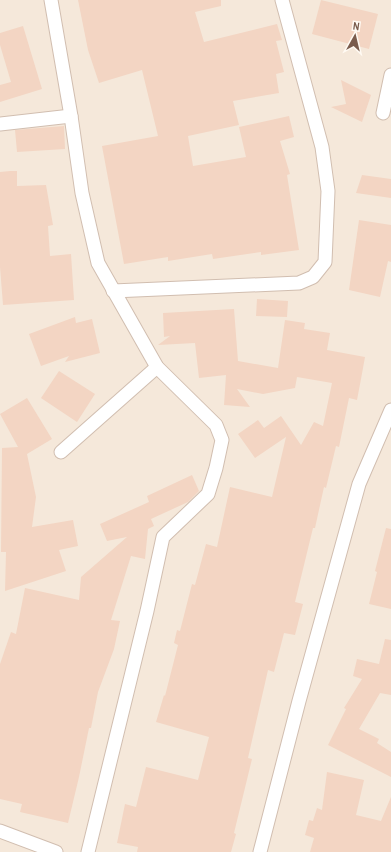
<svg xmlns="http://www.w3.org/2000/svg" width="391" height="852" viewBox="0 0 391 852" font-family="'Archivo Narrow',sans-serif">
	<style>
		.residential { fill: #f5e8da }
		.building { fill: #f3d5c3 }
		.lines { fill: none; stroke-linecap: round; stroke-linejoin: round }
		.street-casing { stroke: #d1beb0; stroke-width: 15 }
		.street { stroke: #fff; stroke-width: 13 }
	</style>
	<rect width="100%" height="100%" fill="#fdf6ec"/>
	<rect class="residential" x="0" y="0" width="391" height="852"/>
	<g class="building">
		<path d="M78 0H221V6L195 12 204 42 277 24 282 40 276 41 284 72 276 74 279 93 233 101 239 125 188 136 193 166 246 157 239 127 289 116 294 137 280 141 290 174 287 175 299 250 261 255V252L213 259 212 254 168 261V257L124 264 102 146 158 136 142 70 99 83 88 50Z"/>
		<path d="M321 0 378 14 369 49 312 34Z"/>
		<path d="M23 26 42 89 0 102V85L11 82 0 45V33Z"/>
		<path d="M341 80 371 95 362 122 331 107 346 104Z"/>
		<path d="M64 126 65 149 17 152 15 130Z"/>
		<path d="M10 171H17V186L46 185 53 225 48 226 50 256 71 254 74 300 3 305 0 267V172Z"/>
		<path d="M362 175 391 179V198L356 193Z"/>
		<path d="M359 220 391 225V262L388 261 380 297 349 290Z"/>
		<path d="M257 299 288 301 287 317 256 316Z"/>
		<path d="M234 309 238 361 278 368 285 320 305 323 304 329 330 333 327 350 365 357 361 379 357 400 349 398 339 447 336 446 326 488 324 487 315 528H313L295 602 303 604 295 635 284 633 274 672 268 670 248 758 252 759 234 833 236 834 231 852H137L138 847 117 843 125 804 136 807 146 767 198 780 209 737 156 722 164 695 165 696 178 645 174 643 177 630 180 631 192 584 195 585 206 544 217 547 230 487 272 497 286 437 255 458 238 434 258 420 264 428 281 416 301 445 314 422 323 426 332 383 297 377 295 388 263 394 237 389 250 407 224 405 226 375 199 378 195 343 158 345 170 336 164 337 163 313Z"/>
		<path d="M75 317 76 323 92 319 100 353 65 362 69 356 41 366 29 334Z"/>
		<path d="M59 371 95 394 77 422 41 398Z"/>
		<path d="M27 398 52 439 27 454 36 497 32 527 73 520 78 546 59 550 66 571 5 591 6 552H1L2 448 18 447 0 414Z"/>
		<path d="M192 475 199 491 188 502 151 519 154 526 148 529 145 559 131 556 111 620 120 621 114 649 98 692 91 728H89L79 777 68 823 20 812 22 804 0 799V664L11 632 16 634 25 588 79 600 81 577 127 537 107 541 100 524 149 502 147 496Z"/>
		<path d="M386 528 391 529V609L369 604 377 572 375 571Z"/>
		<path d="M385 639 391 640V695L380 693 359 729 379 739 377 743 391 752V777L328 745 346 709 344 708 362 679 353 676 357 659 379 664Z"/>
		<path d="M327 772 364 780 356 815 381 821 391 797V852H310L314 838 305 835 309 820 313 821 317 808 322 810Z"/>
	</g>
	<g class="lines">
		<g class="street-casing">
			<g id="street">
				<path d="M51 0 71 116 82 193 98 263 157 367 216 425 222 440 216 468 208 494 163 537 147 611 88 852"/>
				<path d="M383 113 391 75"/>
				<path d="M0 124 71 116"/>
				<path d="M113 291 299 283 313 277 325 262 328 191 322 147 282 0"/>
				<path d="M61 452 157 367"/>
				<path d="M0 831 56 852"/>
				<path d="M260 852 299 701 359 484 391 410"/>
			</g>
		</g>
		<use href="#street" class="street"/>
	</g>
	<g transform="translate(355 36) rotate(8)" stroke="#fffaf3" stroke-width="3" paint-order="stroke">
	<path d="M0-3L7 15L0 10L-7 15Z" fill="#7a5c4d"/>
	<text y="-6" font-size="11" font-weight="bold" text-anchor="middle" fill="#7a5c4d">N</text>
	</g>
</svg>
